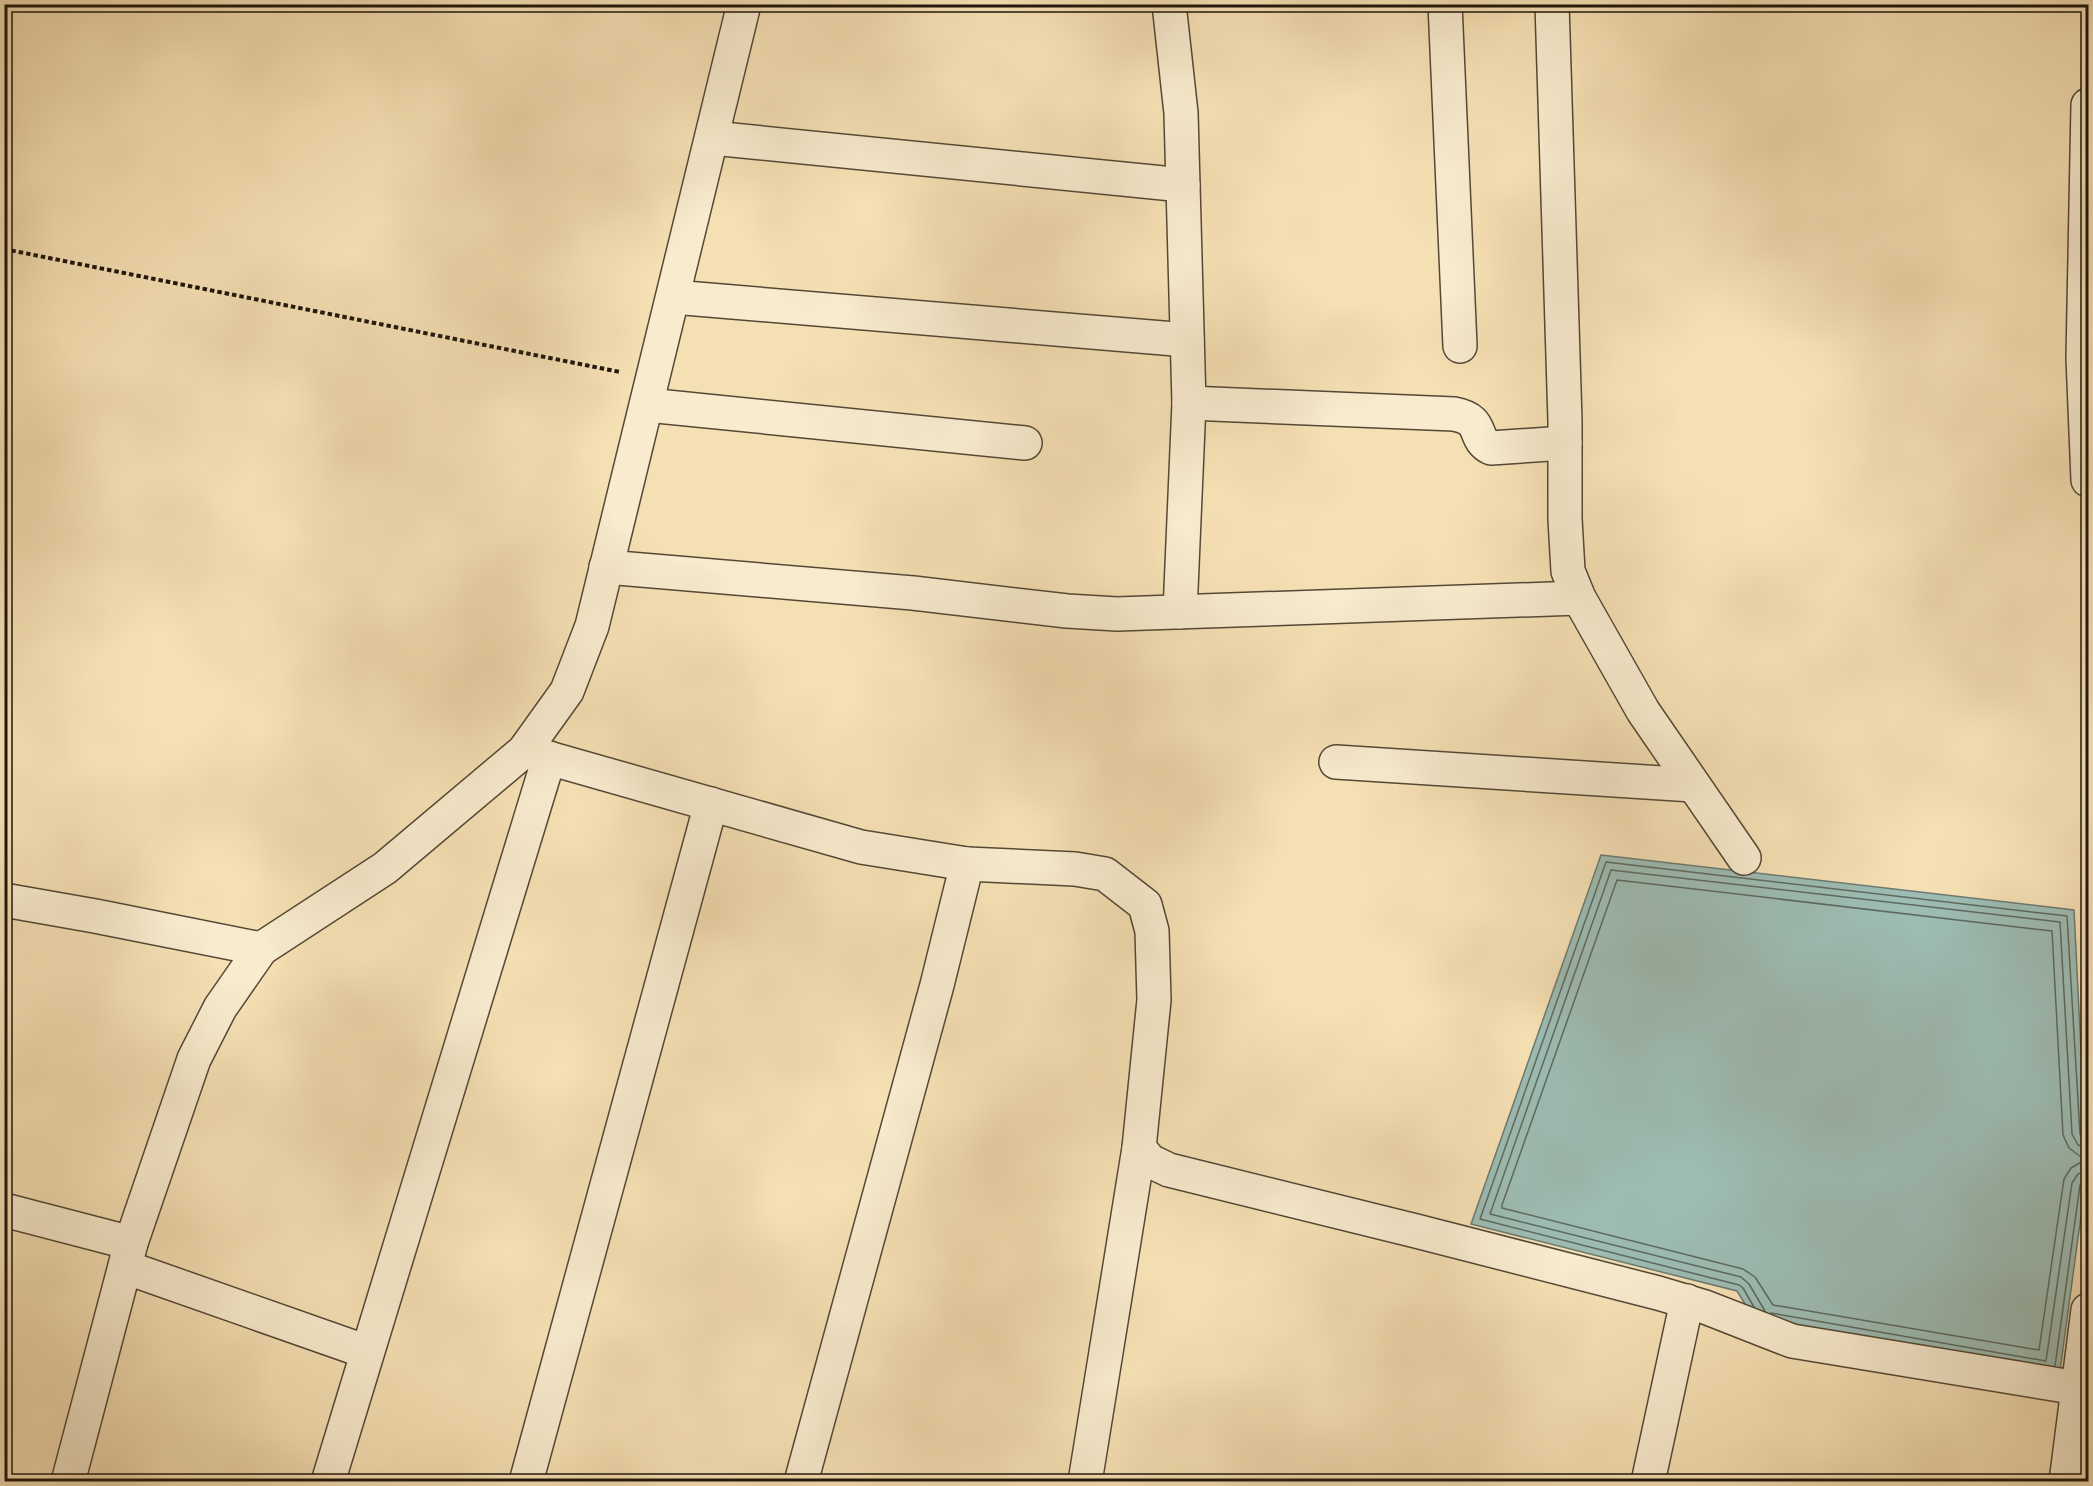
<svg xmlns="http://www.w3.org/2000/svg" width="2093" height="1486" viewBox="0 0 2093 1486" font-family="'Libre Bodoni',serif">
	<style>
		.water { fill: #9dbcb3; stroke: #6b7a70; stroke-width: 1.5 }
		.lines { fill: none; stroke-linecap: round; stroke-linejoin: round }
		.shore { stroke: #5e6960; stroke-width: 1.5 }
		.minor-casing { stroke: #544836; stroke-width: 36 }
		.path { stroke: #1f160c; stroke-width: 4; stroke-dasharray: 4.5 3; stroke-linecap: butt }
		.minor { stroke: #f8ebce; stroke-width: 33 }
	</style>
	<rect width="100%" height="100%" fill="#f5e0b4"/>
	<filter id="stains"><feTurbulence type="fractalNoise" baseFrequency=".00333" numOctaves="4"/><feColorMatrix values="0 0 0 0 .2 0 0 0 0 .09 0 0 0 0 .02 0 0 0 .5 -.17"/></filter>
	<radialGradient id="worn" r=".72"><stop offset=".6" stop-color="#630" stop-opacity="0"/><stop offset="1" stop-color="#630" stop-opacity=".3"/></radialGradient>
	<path class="water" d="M1601 855 2074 910 2087 1172 2059 1378 1758 1325 1737 1291 1471 1224Z"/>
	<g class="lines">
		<g class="shore">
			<path d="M1617 880 2052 931 2063 1135 2069 1148 2085 1160 2071 1168 2064 1179 2039 1350 1773 1305 1755 1277 1743 1269 1502 1208V1205Z"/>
			<path d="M1754 1307 1743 1288 1739 1285 1480 1219 1606 862 2067 916 2080 1134 2082 1139 2088 1140"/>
			<path d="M1765 1311 1749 1284 1741 1277 1490 1214 1611 870 2060 922 2072 1134 2078 1145 2088 1148"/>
			<path d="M1771 1313 2046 1361 2072 1183 2078 1174 2088 1171"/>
			<path d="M2055 1366 2080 1185 2083 1180 2088 1179"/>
		</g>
		<g class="minor-casing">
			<g id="minor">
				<path d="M1169 4 1181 113 1189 403 1180 612"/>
				<path d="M1445 4 1460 346"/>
				<path d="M1552 4 1565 421V519L1568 571 1579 598 1643 711 1744 858"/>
				<path d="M2088 105 2083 358 2088 480"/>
				<path d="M712 138 1183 185"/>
				<path d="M673 297 1187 340"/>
				<path d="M1189 403 1454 414C1486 420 1471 438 1491 448L1565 443"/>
				<path d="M647 405 1025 443"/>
				<path d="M606 567 913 593 1067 611 1117 614 1579 598"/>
				<path d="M524 751 861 847 967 864 937 985 801 1482"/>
				<path d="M1336 762 1693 785"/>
				<path d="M967 864 1075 869 1105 874 1145 905 1152 931 1154 1000 1139 1148 1085 1482"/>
				<path d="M4 900 95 916 261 949"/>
				<path d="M1139 1148 1150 1161 1169 1170 1416 1231 1658 1293 1705 1307 1792 1341 2078 1388"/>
				<path d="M4 1210 131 1243"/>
				<path d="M125 1267 367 1352"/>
				<path d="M68 1482 131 1243 194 1059 220 1008 261 949 385 868 524 751 567 691 592 626 744 4"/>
				<path d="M328 1482 549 758"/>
				<path d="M526 1482 711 804"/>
				<path d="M1648 1482 1687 1301"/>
				<path d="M2066 1482 2088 1310"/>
			</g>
		</g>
		<path class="path" d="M4 249 620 372"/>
		<use href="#minor" class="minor"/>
	</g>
	<rect width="2093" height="1486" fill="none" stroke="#f5e0b4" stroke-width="24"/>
	<rect x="6" y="6" width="2081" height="1474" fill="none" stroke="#1f160c" stroke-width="3"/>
	<rect x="12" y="12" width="2069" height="1462" fill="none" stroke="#1f160c" stroke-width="1.5"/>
	<rect width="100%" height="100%" filter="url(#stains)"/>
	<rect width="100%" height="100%" fill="url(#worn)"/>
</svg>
